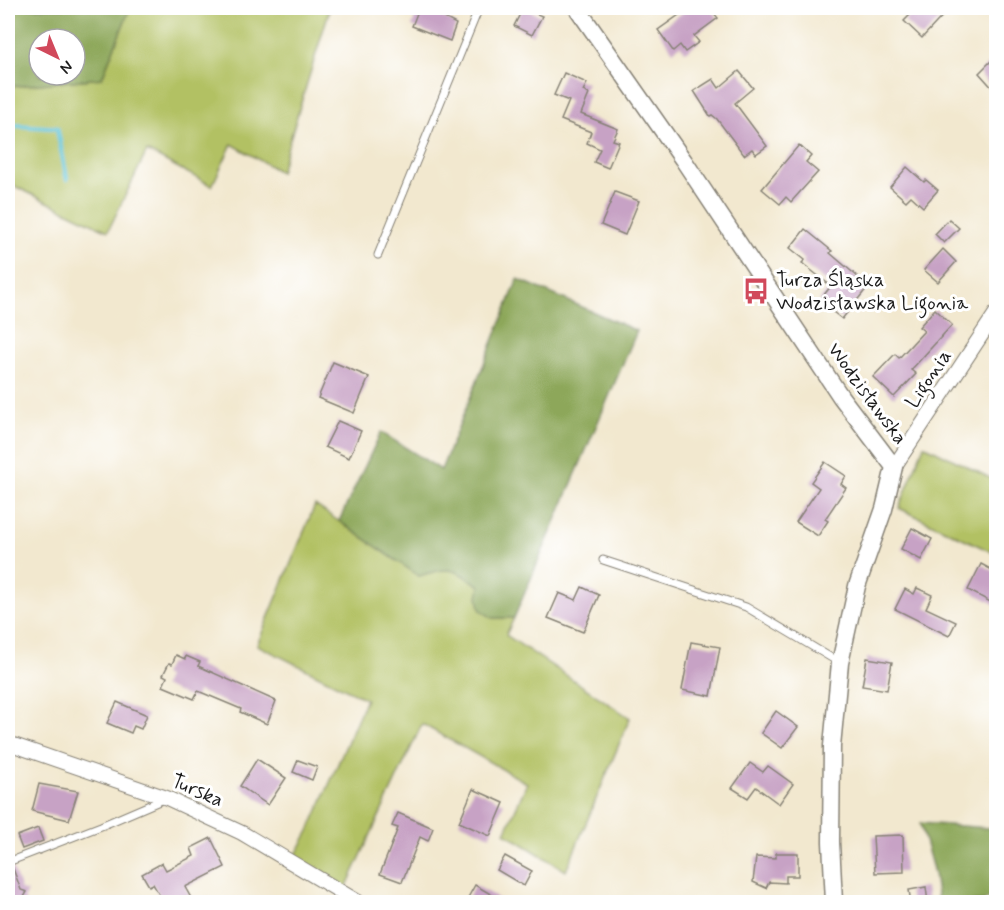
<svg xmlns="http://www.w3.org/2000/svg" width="1004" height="910" viewBox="0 0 1004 910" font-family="Mynerve,sans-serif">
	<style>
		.green { fill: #b2c164; stroke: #676e40; stroke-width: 1.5 }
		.forest { fill: #8da75a; stroke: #54623b; stroke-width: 1.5; fill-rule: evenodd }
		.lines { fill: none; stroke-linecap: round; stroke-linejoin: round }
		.stream { stroke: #5bc3d7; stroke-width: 5 }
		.building { fill: #c7a2c5 }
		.service-casing { stroke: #878276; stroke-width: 9 }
		.minor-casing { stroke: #878276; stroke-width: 16 }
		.tertiary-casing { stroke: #878276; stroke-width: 19 }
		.service { stroke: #fff; stroke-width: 7 }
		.minor { stroke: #fff; stroke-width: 14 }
		.tertiary { stroke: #fff; stroke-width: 16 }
		.labels { text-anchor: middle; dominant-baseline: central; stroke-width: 6; stroke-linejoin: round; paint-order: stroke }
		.poi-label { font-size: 20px; fill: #1c1c1c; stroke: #fff; text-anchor: start }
		.street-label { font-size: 20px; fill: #1c1c1c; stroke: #fff }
	</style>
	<rect width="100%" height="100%" fill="#fff"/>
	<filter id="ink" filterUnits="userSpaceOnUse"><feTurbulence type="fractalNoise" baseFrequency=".0167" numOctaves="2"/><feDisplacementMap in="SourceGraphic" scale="12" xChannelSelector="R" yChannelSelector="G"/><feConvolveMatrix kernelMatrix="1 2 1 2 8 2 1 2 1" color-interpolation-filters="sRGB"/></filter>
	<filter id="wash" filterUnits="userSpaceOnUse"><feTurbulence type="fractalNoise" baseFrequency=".008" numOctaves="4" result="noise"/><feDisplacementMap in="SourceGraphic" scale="24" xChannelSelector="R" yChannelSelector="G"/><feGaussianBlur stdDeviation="1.35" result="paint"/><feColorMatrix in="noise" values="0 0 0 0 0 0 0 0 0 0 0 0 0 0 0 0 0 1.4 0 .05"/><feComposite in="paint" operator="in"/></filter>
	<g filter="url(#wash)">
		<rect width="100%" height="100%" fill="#f2e8cf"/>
		<g class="green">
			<path d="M130 8H330L280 172 232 144 212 186 147 151 108 231 8 183V87L102 78Z"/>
			<path d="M924 445 996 481V554L899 508Z"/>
			<path d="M315 505 419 576 438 570H454L481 586 493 618H514L506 635 630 718 566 871 505 833 527 783 422 724 345 890 294 858 309 831 366 699 257 645Z"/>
		</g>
		<g class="forest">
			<path d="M8 8H130L102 78 8 87ZM39 39H75V75H39Z"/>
			<path d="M518 279 637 331 514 618H492L480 609 478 596 480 586C452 568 452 566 419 576L339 521 381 432 441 470Z"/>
			<path d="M920 823 989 828 996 826V895L982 902H938L934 873Z"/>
		</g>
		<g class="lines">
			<path class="stream" d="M8 125 57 128 67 179"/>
		</g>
		<g id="blocks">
			<g class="building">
				<path d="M419 8H426L456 24 450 41 412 26Z"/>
				<path d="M523 8 542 16 532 35 514 26Z"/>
				<path d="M689 8H710L718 18 694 36 699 42 685 52 680 45 673 51 658 30Z"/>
				<path d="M917 8H950L922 38 904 21Z"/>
				<path d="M996 56V92L979 73Z"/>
				<path d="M739 71 753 88 735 103 767 146 756 154 752 149 744 155 717 119 712 115 710 116 694 91 713 79 719 88Z"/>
				<path d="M564 73 587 83 583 91 589 94 581 114 618 129 613 140 619 142 608 168 594 162 600 149 587 143 591 132 561 120 569 101 554 95Z"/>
				<path d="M799 145 811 156 806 162 818 172 791 202 786 197 780 204 762 189Z"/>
				<path d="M907 167 924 182 926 180 938 190 923 207 911 196 906 201 890 187Z"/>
				<path d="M615 192 639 201 625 235 601 225Z"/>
				<path d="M949 219 959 228 944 243 935 234Z"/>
				<path d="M805 229 832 251 830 253 858 277 856 279 867 288 842 319 819 301 831 286 802 263 805 260 790 248Z"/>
				<path d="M943 249 956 262 938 282 924 270Z"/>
				<path d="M935 309 952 325 911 370 916 374 894 397 873 377 895 354 899 358 924 331 919 327Z"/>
				<path d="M333 362 369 377 354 413 318 398Z"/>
				<path d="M338 421 361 431 349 458 325 447Z"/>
				<path d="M825 462 846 476 841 484 846 488 825 519 828 521 818 536 796 522 819 488 811 482Z"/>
				<path d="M912 528 932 539 921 560 901 549Z"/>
				<path d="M981 564 996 572V605L968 590Z"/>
				<path d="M582 587 599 595 583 632 548 618 559 593 576 600Z"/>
				<path d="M917 588 932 595 926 608 956 622 949 636 895 609 905 589 914 594Z"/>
				<path d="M691 642 720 647 711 696 682 690Z"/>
				<path d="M176 655 185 659 186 656 200 662 198 666 276 701 267 724 240 712 241 709 198 691 194 699 163 686 167 677 163 675 169 663 172 664Z"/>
				<path d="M867 658 892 662 887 690 862 686Z"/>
				<path d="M117 702 147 715 141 729 134 726 131 733 107 723Z"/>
				<path d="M776 711 798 727 782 748 761 733Z"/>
				<path d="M257 759 286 778 268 805 240 786Z"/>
				<path d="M298 760 317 767 312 780 293 772Z"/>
				<path d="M750 763 763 772 768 766 793 784 779 804 756 787 748 798 732 788Z"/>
				<path d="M39 784 78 791 69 820 32 811Z"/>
				<path d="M473 789 504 803 490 836 459 822Z"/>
				<path d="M398 813 433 828 428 841 420 837 402 882 380 874 398 828 392 826Z"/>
				<path d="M38 828 43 841 22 849 17 836Z"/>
				<path d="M903 835 904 872 875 873 873 836Z"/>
				<path d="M211 838 225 867 185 887 191 898 183 903H164L153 884 149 886 142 874 162 863 166 870 194 856 191 848Z"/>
				<path d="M776 853H798V876H786V883L769 882 766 888 753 882 756 857 776 858Z"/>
				<path d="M505 856 532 871 524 886 497 870Z"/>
				<path d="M12 866 21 890 27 892 24 897 26 903H8V868Z"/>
				<path d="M475 885 506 903H465Z"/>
				<path d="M926 887 928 903H911L909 890Z"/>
			</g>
		</g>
	</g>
	<g filter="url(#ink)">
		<use href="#blocks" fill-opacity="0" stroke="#878276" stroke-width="1.5"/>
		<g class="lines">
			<g class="service-casing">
				<g id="service">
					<path d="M378 255 479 8"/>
					<path d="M603 560 746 607 840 663"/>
					<path d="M8 862 101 826 164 799"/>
				</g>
			</g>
			<g class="minor-casing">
				<g id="minor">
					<path d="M894 467 996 313"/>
					<path d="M8 743 167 798 242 833 358 902"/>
				</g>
			</g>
			<g class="tertiary-casing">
				<path id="tertiary" d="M577 8 684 161 841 397 894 467 884 509 857 586 840 663 832 746 831 842 834 902"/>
			</g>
			<use href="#service" class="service"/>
			<use href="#minor" class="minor"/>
			<use href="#tertiary" class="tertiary"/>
		</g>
	</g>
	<defs>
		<g id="bus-bare" transform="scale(2.07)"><path d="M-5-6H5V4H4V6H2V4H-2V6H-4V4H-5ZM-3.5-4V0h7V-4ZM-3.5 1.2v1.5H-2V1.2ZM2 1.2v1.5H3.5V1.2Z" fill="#d1495b" stroke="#fff" stroke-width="2.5" paint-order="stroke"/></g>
	</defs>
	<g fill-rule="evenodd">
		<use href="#bus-bare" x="756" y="291"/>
	</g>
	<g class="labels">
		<g class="poi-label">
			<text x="776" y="280">Turza Śląska<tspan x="776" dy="23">Wodzisławska Ligonia</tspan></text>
		</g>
		<g class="street-label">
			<text transform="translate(929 379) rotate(-56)">Ligonia</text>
			<text transform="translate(867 394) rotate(54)">Wodzisławska</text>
			<text transform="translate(197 791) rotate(24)">Turska</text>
		</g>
	</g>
	<rect width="1004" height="910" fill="none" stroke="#fff" stroke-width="30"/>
	<g transform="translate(57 57) rotate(137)"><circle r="28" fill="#ffffff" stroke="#a4a4a4" stroke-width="1.5"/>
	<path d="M0-4.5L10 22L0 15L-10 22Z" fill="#d1495b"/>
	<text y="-9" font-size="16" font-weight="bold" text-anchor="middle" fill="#1c1c1c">N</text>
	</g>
</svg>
